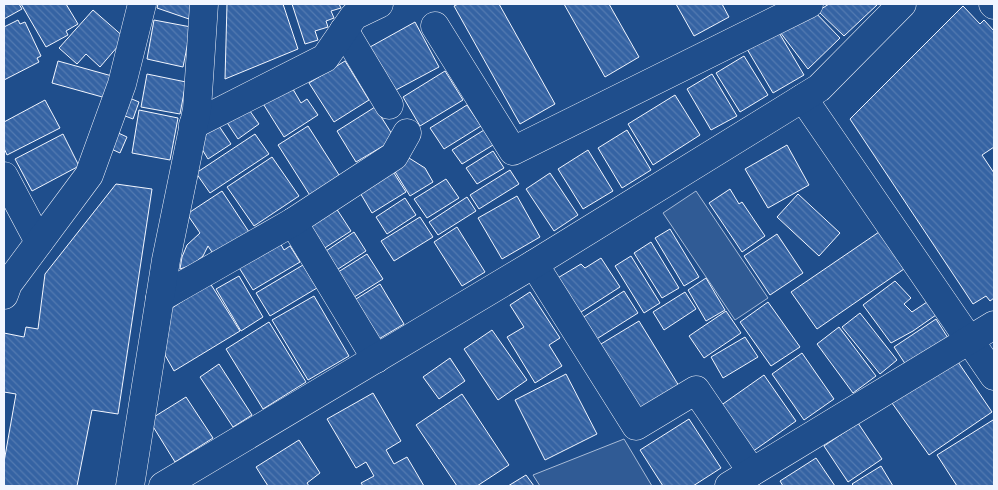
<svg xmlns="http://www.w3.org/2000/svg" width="998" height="490" viewBox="0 0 998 490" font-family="Figtree,sans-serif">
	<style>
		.built { fill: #305b95; stroke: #a8bbd7 }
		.building { fill: url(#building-back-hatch); stroke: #f2f6ff }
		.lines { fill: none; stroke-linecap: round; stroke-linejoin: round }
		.minor-casing { stroke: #f2f6ff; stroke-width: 29 }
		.minor { stroke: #1f4e8c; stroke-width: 28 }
	</style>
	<defs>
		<pattern id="building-back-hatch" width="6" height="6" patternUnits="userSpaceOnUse" patternTransform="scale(1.25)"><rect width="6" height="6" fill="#3563a3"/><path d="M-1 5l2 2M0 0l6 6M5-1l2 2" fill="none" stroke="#537ab1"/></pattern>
	</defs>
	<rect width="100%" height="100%" fill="#1f4e8c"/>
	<g class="built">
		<path d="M696 191 768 298 735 320 663 213Z"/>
		<path d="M624 439 652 486H540L533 475Z"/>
	</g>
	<g class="building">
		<path d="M4 4H19L22 9 4 19Z"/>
		<path d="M21 4H66L78 24 66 31 68 35 46 47Z"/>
		<path d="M158 4H193L189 19 157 8Z"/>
		<path d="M227 4H283L298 49 225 79Z"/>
		<path d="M292 4H339L341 8 331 11 334 18 326 21 328 27 315 31 318 40 305 44Z"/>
		<path d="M458 4H499L555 104 520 124 454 6Z"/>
		<path d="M564 4H609L639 57 605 77Z"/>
		<path d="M676 4H722L729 17 694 36Z"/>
		<path d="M829 4H878L844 36 818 11Z"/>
		<path d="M963 6 980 24 984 20 994 31V147L982 155 994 173V298L990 301 986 296 973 304 850 119Z"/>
		<path d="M812 9 840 38 808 69 780 32Z"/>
		<path d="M93 10 125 38 100 67 86 54 77 64 59 48Z"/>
		<path d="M18 20 20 24 25 22 41 56 37 58 39 62 4 80V27Z"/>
		<path d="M154 20 191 27 183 67 147 59Z"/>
		<path d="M415 22 439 67 394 91 370 47Z"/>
		<path d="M778 31 804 75 773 93 747 49Z"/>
		<path d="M744 56 768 95 740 112 716 73Z"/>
		<path d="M58 61 112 76 106 98 52 83Z"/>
		<path d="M345 61 369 100 334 122 309 83Z"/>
		<path d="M445 71 463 100 420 126 403 97Z"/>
		<path d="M147 74 186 82 180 114 141 107Z"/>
		<path d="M712 74 737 116 711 130 687 89Z"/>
		<path d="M290 84 301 103 307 99 318 115 284 137 262 102Z"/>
		<path d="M675 95 700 135 653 165 628 124Z"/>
		<path d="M127 97 139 102 133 119 120 114Z"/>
		<path d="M45 100 60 128 7 155 4 148V122Z"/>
		<path d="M245 104 259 124 238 139 224 118Z"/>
		<path d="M467 105 481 126 444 149 430 128Z"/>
		<path d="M375 107 395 139 356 162 337 131Z"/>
		<path d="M139 110 178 118 170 160 132 153Z"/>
		<path d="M213 117 231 144 208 159 200 146Z"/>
		<path d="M308 126 341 178 311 197 278 145Z"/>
		<path d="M484 130 493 145 462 164 452 150Z"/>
		<path d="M627 130 651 170 622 188 598 148Z"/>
		<path d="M114 131 127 137 120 153 107 147Z"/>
		<path d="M63 134 79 166 32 191 15 159Z"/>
		<path d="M255 134 269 154 210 193 196 173Z"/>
		<path d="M787 145 809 185 768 208 745 169Z"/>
		<path d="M588 150 613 191 583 209 558 169Z"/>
		<path d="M493 151 504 168 477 184 466 168Z"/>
		<path d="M272 157 299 196 254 226 227 187Z"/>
		<path d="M409 158 425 168 433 182 410 196 394 170Z"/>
		<path d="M392 170 406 192 372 213 359 191Z"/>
		<path d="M510 170 519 184 479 209 470 195Z"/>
		<path d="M550 173 578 215 554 231 526 189Z"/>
		<path d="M446 179 459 198 427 218 414 199Z"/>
		<path d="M116 184 152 189 118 414 92 410 77 486H4V462L16 394 4 392V333L24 337 26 327 38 329 45 274Z"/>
		<path d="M730 189 739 204 742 202 765 236 742 252 709 203Z"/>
		<path d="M222 191 249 232 214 255 208 246 203 256 192 265 180 269 182 257 187 245 200 233 187 214Z"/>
		<path d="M798 194 840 233 819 256 777 217Z"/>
		<path d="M517 196 540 237 502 259 478 218Z"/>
		<path d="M467 197 476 211 438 235 429 222Z"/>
		<path d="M405 198 416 215 387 234 376 217Z"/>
		<path d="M336 208 351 231 320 251 305 228Z"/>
		<path d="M420 217 433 237 394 261 381 241Z"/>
		<path d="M457 227 485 272 462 286 434 242Z"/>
		<path d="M670 229 699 277 684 286 655 238Z"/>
		<path d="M354 232 366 251 335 271 323 253Z"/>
		<path d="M879 232 904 269 817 329 791 292Z"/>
		<path d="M777 234 803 273 770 295 744 256Z"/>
		<path d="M279 241 284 250 290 246 300 262 253 290 238 266Z"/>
		<path d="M651 242 679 288 662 298 634 253Z"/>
		<path d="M367 254 383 279 351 299 335 274Z"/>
		<path d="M631 256 660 303 644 313 615 266Z"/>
		<path d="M601 258 620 287 578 314 556 279 581 264 585 268Z"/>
		<path d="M303 265 317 288 270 316 256 293Z"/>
		<path d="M239 276 263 317 241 331 216 289Z"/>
		<path d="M706 278 725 310 706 321 688 290Z"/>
		<path d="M895 281 911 298 904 304 912 312 927 302 936 315 913 331 891 343 863 305Z"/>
		<path d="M210 283 240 331 174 371 165 355 169 310Z"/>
		<path d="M380 284 404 324 372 343 348 304Z"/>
		<path d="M624 291 638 313 595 340 582 318Z"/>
		<path d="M530 292 560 338 549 345 562 366 535 383 507 337 524 327 510 305Z"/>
		<path d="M685 292 696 309 664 330 653 312Z"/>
		<path d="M314 296 349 356 308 380 272 320Z"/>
		<path d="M768 302 800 347 771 366 740 322Z"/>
		<path d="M726 311 741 333 704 358 689 336Z"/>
		<path d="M860 313 897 360 880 374 842 327Z"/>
		<path d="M936 319 948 338 906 365 894 347Z"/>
		<path d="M639 321 679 386 636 412 596 347Z"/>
		<path d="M269 322 306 382 263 409 226 349Z"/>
		<path d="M839 327 876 376 853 393 817 344Z"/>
		<path d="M492 330 527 380 498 400 464 349Z"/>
		<path d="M745 337 758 357 723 378 711 357Z"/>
		<path d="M802 353 834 399 804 420 772 374Z"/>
		<path d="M450 358 465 381 439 399 423 377Z"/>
		<path d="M956 359 992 412 929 455 892 403Z"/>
		<path d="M219 364 252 415 233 427 200 377Z"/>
		<path d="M566 374 597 434 545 460 515 400Z"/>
		<path d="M764 375 796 421 752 452 720 406Z"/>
		<path d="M373 393 401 441 386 450 394 464 407 457 424 486H363L361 483 374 476 366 462 356 468 327 419Z"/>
		<path d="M462 394 509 465 477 486H457L416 425Z"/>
		<path d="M186 397 213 438 175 462 149 420Z"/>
		<path d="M689 419 721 468 693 486H663L640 450Z"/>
		<path d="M993 420 994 422V486H957L937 455Z"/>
		<path d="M858 423 882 459 848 482 824 446Z"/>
		<path d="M299 440 320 473 307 483 309 486H268L256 467Z"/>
		<path d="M816 458 835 486H783L780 481Z"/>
		<path d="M881 466 893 486H854L852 484Z"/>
		<path d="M526 475 534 486H508Z"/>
	</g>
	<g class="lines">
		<g class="minor-casing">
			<g id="minor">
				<path d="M993 4 994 5"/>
				<path d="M435 26 513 151 809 4"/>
				<path d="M344 30 389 105"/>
				<path d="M803 98 994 376"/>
				<path d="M193 125 325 58 354 16 379 4"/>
				<path d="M4 176 39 242"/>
				<path d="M293 222 376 359"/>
				<path d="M534 264 636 426 696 390 752 472"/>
				<path d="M4 295 8 284 89 175 122 84 142 4"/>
				<path d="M160 298 293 222 394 156 407 133"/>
				<path d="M130 486 166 260 197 109 204 4"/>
				<path d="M163 486 534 264 819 88 902 4"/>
				<path d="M729 486 994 325"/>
			</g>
		</g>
		<use href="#minor" class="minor"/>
	</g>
	<rect width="998" height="490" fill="none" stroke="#f2f6ff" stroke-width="10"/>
</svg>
